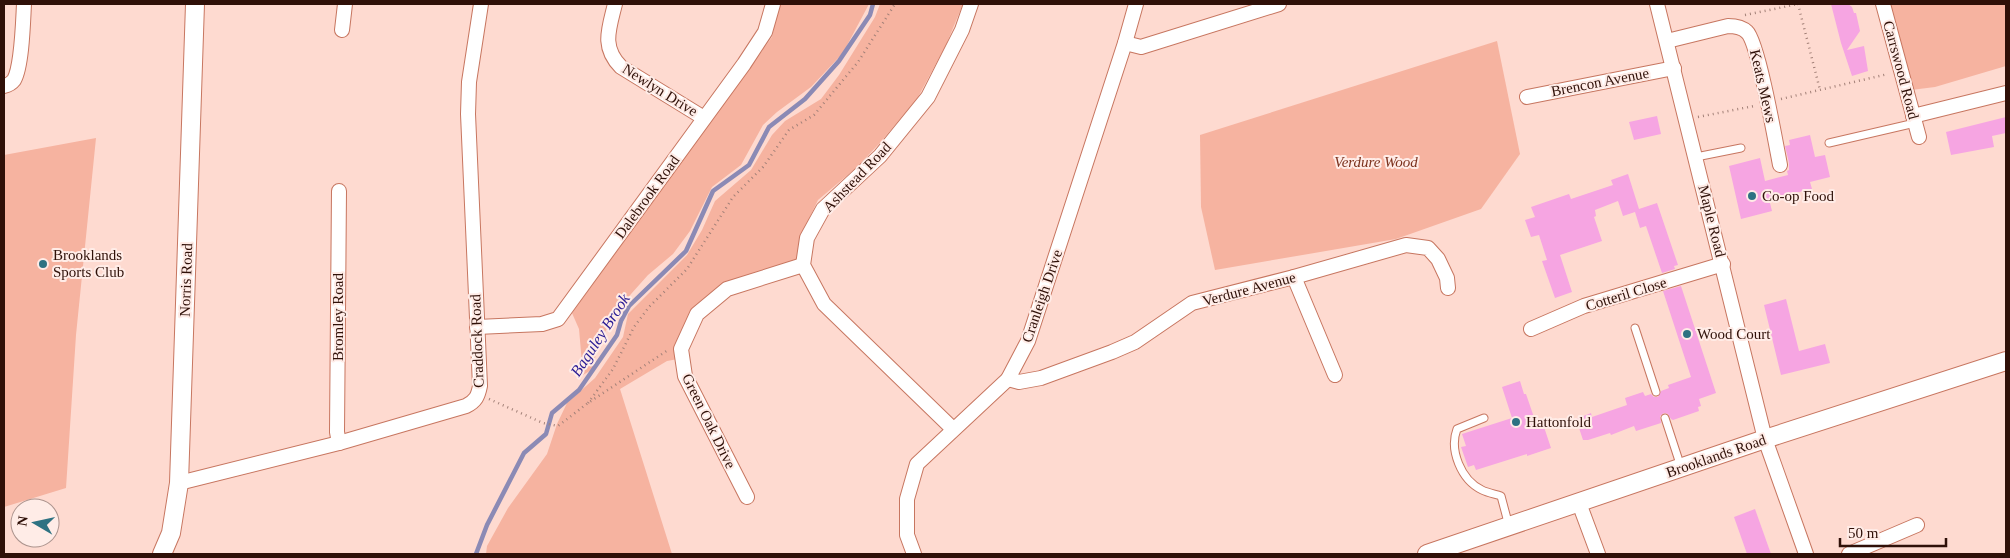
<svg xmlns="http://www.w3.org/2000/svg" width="2010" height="558" viewBox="0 0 2010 558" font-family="Georgia,serif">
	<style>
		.green { fill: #f6b3a0 }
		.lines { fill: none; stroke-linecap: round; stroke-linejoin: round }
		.stream { stroke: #8b8ab5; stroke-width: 4.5 }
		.building { fill: #f6a5e2 }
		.service-casing { stroke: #c77660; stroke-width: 9 }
		.minor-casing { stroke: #c77660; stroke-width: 16 }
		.tertiary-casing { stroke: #c77660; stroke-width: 20 }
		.path { stroke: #a38178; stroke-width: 2.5; stroke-dasharray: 1 4; stroke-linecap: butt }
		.service { stroke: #fff; stroke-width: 7 }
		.minor { stroke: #fff; stroke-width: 14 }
		.tertiary { stroke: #fff; stroke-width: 18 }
		.poi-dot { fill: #2e7282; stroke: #ffece7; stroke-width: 2 }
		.labels { text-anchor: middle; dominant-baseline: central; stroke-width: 4; stroke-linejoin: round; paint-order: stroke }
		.street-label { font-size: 15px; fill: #2f1008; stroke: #ffece7 }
		.park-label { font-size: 15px; font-style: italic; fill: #7c311c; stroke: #ffece7 }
		.poi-label { font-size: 15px; fill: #2f1008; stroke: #ffece7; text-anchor: start }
		.water-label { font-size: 16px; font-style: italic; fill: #2a1c95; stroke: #ffece7 }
	</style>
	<rect width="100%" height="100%" fill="#fedad0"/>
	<g class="green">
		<path d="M779 4H869L843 53 811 87 777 112 763 125 741 165 712 187 690 231 673 254 648 275 623 303 598 343 593 369 583 375 579 329 572 313 772 37Z"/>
		<path d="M880 4H963L946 45 917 99 878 145 856 168 818 200 801 235 798 262 702 302 683 327 678 344V359L667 361 620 389 672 554H486L487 546 508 508 547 454 557 424 567 403 595 378 623 337 628 314 687 255 702 230 715 201 751 170 772 135 785 121 821 99 839 75 875 17Z"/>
		<path d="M1888 4H2006V66L1935 87 1911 90Z"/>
		<path d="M1497 41 1520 154 1481 209 1396 239 1215 270 1201 207 1200 135Z"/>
		<path d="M96 138 76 335 66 488 4 507V155Z"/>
	</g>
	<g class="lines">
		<path class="stream" d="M476 554 487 525 524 453 546 434 552 413 579 390 617 335 621 321 629 306 686 251 713 191 749 165 769 127 805 99 839 61 870 15 873 4"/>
	</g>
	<g class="building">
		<path d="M1831 4H1848L1852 7 1854 13H1856L1860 31 1847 50 1864 46 1868 71 1852 76 1841 43Z"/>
		<path d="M1657 116 1661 134 1634 140 1629 122Z"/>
		<path d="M2006 117V133L1992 136 1994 147 1951 155 1946 132Z"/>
		<path d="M1810 135 1815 157 1825 155 1830 177 1810 182 1812 189 1769 199 1772 211 1741 219 1729 166 1760 158 1765 181 1788 175 1787 171 1789 170V163L1785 146 1790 145 1789 140Z"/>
		<path d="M1628 174 1639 209 1657 203 1678 265 1674 266 1675 269 1662 273 1646 226 1640 228 1635 212 1623 216 1618 201 1595 210 1596 216 1594 217 1602 241 1560 255 1572 292 1555 298 1542 261 1547 260 1539 235 1531 237 1525 220 1535 217 1531 207 1569 194 1571 199 1613 185 1611 180Z"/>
		<path d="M1681 286 1716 393 1699 399 1701 406 1698 407 1699 411 1673 420 1671 419 1668 414 1664 413 1660 416 1661 423 1636 431 1634 426 1611 435 1610 433 1588 440H1583L1576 419 1591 413 1592 417 1627 405 1625 398 1643 392 1645 396 1651 394 1654 397H1658L1661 391 1669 388 1668 385 1691 377 1663 291Z"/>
		<path d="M1786 299 1799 351 1825 344 1830 363 1781 375 1764 305Z"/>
		<path d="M1520 381 1524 394H1526L1538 429 1544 427 1551 448 1527 456V454L1476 470 1474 465 1468 467 1461 447 1466 446 1462 434 1512 418 1502 387Z"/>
		<path d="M1755 509 1771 554H1747L1734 517Z"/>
	</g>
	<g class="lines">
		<g class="service-casing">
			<g id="service">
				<path d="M1829 143 1915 123"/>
				<path d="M1696 157 1741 148"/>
				<path d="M1635 328 1656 392"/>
				<path d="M1484 418 1457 429C1449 450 1461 480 1482 490 1488 493 1495 494 1501 496L1509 526"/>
				<path d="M1665 418 1681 467"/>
			</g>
		</g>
		<g class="minor-casing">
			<g id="minor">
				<path d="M615 4C609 29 601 47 621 67L704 118"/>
				<path d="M1657 4 1765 439 1806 554"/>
				<path d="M1883 4 1919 137"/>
				<path d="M342 30 345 4"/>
				<path d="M1667 41 1728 26C1735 26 1742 27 1747 32 1758 42 1776 144 1780 165"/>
				<path d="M1125 43 1141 47 1279 4"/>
				<path d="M4 86C8 85 11 84 14 80 22 66 23 22 24 4"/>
				<path d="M1527 97 1674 68"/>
				<path d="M1913 116 2006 93"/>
				<path d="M339 191 337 432 339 443"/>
				<path d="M1294 277 1335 375"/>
				<path d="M477 327 542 324 558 319 744 64 765 32 773 4"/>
				<path d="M1531 329 1584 306 1723 264"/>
				<path d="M1008 379 1019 382 1041 378 1112 352 1135 342 1192 303 1294 277 1406 245 1428 248 1438 259 1447 278 1448 288"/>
				<path d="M953 429 824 304 803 265 807 238 823 209 880 156 928 97 962 30 971 4"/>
				<path d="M179 483 339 443 466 406C476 401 478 396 480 386L468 114 469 82 481 4"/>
				<path d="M747 497 685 376 681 349 697 314 727 289 803 265"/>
				<path d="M1579 503 1598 554"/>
				<path d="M914 554 907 535V499L917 464 1008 379 1028 341 1125 43 1136 4"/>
				<path d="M1849 554 1917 525"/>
			</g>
		</g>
		<g class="tertiary-casing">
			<g id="tertiary">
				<path d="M162 554 171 533 179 483 195 4"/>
				<path d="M1427 554 1765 439 2006 361"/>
			</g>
		</g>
		<g class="path">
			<path d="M1798 4 1820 90"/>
			<path d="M1745 15 1798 4"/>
			<path d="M1781 99 1888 74"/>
			<path d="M1698 117 1754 106"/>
			<path d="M489 399 543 423 558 426 588 403 668 350"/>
			<path d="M588 403 613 369 634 327 649 307 687 269 733 197 763 167 789 130 814 115 858 62 895 4"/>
		</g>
		<use href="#service" class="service"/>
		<use href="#minor" class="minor"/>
		<use href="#tertiary" class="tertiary"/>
	</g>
	<g class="poi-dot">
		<circle cx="1752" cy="196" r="5"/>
		<circle cx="43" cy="264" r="5"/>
		<circle cx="1687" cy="334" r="5"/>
		<circle cx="1516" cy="422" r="5"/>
	</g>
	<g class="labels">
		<g class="street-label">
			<text transform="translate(1901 70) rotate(75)">Carrswood Road</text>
			<text transform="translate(1600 82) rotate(-11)">Brencon Avenue</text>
			<text transform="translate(1763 86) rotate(77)">Keats Mews</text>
			<text transform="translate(660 90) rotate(32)">Newlyn Drive</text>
			<text transform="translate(857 177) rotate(-46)">Ashstead Road</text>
			<text transform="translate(647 197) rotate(-54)">Dalebrook Road</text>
			<text transform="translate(1712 221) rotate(76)">Maple Road</text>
			<text transform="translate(186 280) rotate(-88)">Norris Road</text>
			<text transform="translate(1249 289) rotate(-15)">Verdure Avenue</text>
			<text transform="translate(1626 294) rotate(-17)">Cotteril Close</text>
			<text transform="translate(1042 296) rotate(-71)">Cranleigh Drive</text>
			<text transform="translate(338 317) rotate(-90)">Bromley Road</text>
			<text transform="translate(477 341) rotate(-92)">Craddock Road</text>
			<text transform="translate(709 421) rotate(64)">Green Oak Drive</text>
			<text transform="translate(1716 456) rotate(-19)">Brooklands Road</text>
		</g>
		<g class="park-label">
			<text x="1376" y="162">Verdure Wood</text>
		</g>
		<g class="poi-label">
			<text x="1762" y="196">Co-op Food</text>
			<text x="53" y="255">Brooklands<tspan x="53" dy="17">Sports Club</tspan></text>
			<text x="1697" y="334">Wood Court</text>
			<text x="1526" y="422">Hattonfold</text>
		</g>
		<g class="water-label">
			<text transform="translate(600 335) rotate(-57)">Baguley Brook</text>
		</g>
	</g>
	<rect width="2010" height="558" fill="none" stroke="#2f1008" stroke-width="10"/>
	<g transform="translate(35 523) rotate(279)"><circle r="24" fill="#ffece7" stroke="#ac948e"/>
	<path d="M0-4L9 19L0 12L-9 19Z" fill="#2e7282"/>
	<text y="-8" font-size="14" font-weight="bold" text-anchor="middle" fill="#2f1008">N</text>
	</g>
	<path d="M1840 538v8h106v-8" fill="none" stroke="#2f1008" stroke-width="2.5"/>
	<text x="1848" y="538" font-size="15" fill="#2f1008" stroke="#ffece7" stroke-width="4" paint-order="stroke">50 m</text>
</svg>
